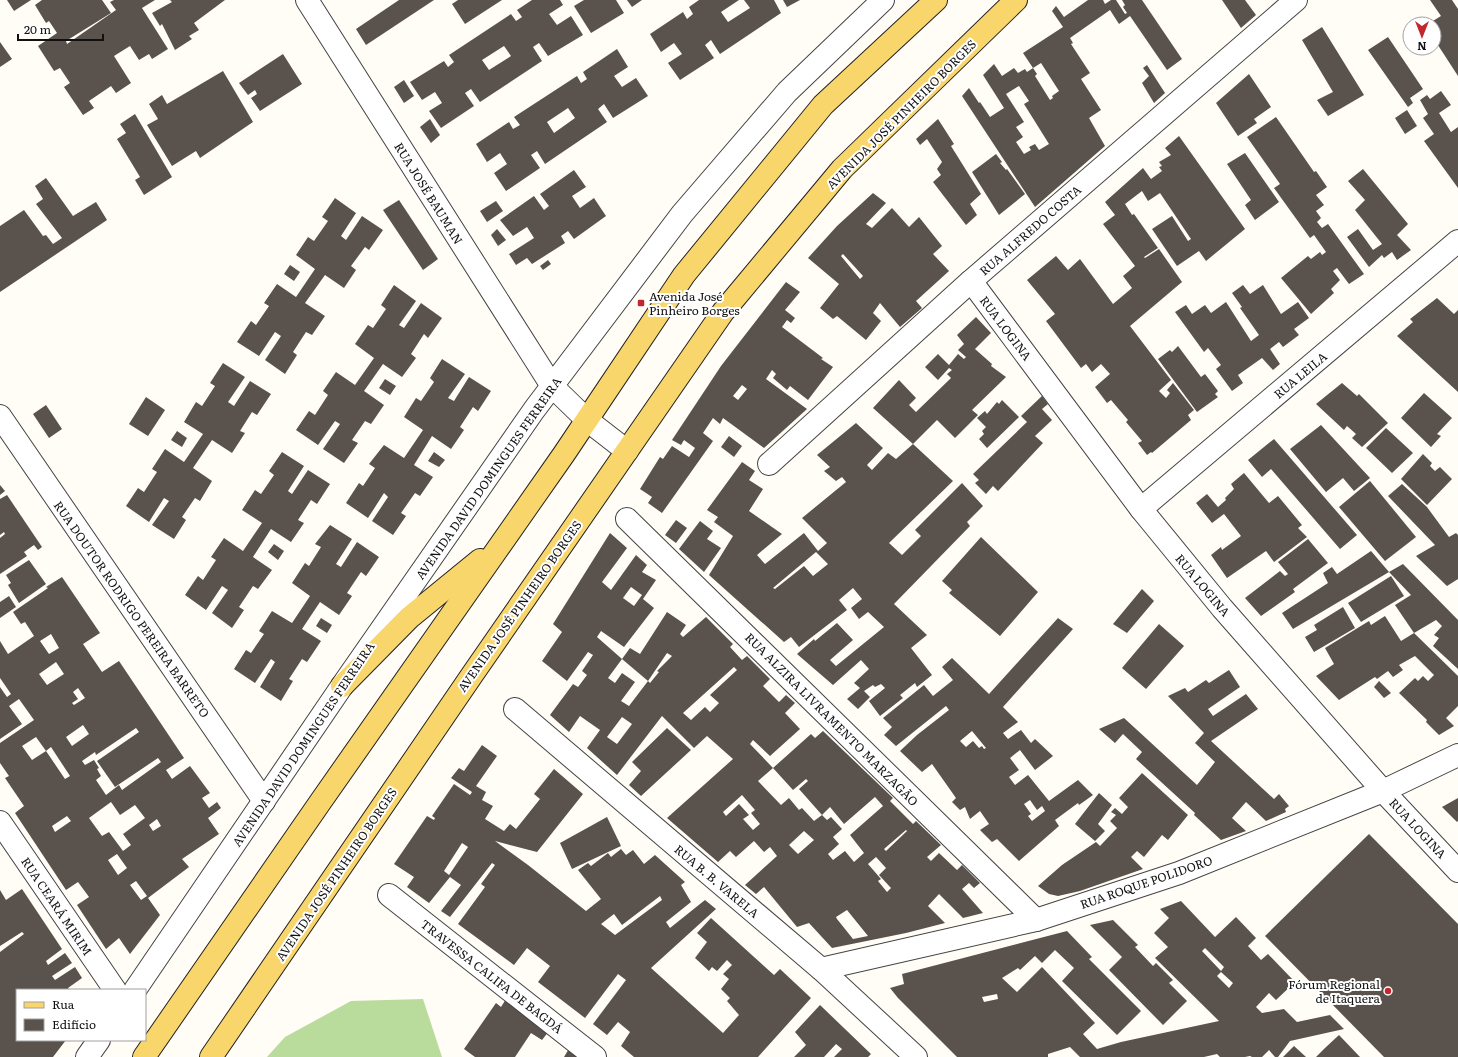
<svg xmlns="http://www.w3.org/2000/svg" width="1458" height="1057" viewBox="0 0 1458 1057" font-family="Literata,serif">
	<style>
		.forest { fill: #b9dc9c }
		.building { fill: #5a524d; fill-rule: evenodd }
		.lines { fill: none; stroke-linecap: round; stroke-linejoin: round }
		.minor-casing { stroke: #444; stroke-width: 24 }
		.major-casing { stroke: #222; stroke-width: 24 }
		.minor { stroke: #fff; stroke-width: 22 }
		.major { stroke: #f9d66b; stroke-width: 22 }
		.poi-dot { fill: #c4262e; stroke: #fff; stroke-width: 1.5 }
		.labels { text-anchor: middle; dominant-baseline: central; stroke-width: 4; stroke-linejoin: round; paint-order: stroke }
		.street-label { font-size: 12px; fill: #111; stroke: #fff }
		.poi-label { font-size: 12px; fill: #111; stroke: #fff; text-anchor: start }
	</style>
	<rect width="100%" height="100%" fill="#fffdf5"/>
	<path class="forest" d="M423 999 442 1057H267L285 1037 351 1001Z"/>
	<g class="building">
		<path d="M7 0H31L14 11Z"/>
		<path d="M42 0H102L111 13 66 41 67 44 116 10 110 2 114 0H155L142 8 168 49 152 59 149 54 139 60 130 46 114 56 131 83 116 93 111 86 89 101 94 108 83 115 64 87 70 83 60 68 54 71 38 46 57 33 49 21 46 23 35 5Z"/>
		<path d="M170 0H225L194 23 199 30 189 36 192 39 175 50 162 24 160 26 152 13 172 2Z"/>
		<path d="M399 0H434L366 45 356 29Z"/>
		<path d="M458 0H502L465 24 452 4Z"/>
		<path d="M532 0H560L563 5 549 14 557 25 571 16 583 35 548 56 539 43 533 47 542 61 480 102 471 89 465 93 474 106 441 128 429 111 442 103 435 92 422 100 410 82 444 61 448 67 454 62 449 55 511 14 516 21 522 17 517 10ZM504 46 511 56 489 70 482 60Z"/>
		<path d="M584 0H616L624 13 591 33 574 6Z"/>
		<path d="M627 0H642L632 7Z"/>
		<path d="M699 0H739L721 12 728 22 750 8 744 0H774L781 13 720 54 711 40 705 45 714 58 680 80 668 63 682 54 674 43 661 52 650 34 683 12 687 19 693 14 689 7Z"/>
		<path d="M783 0H800L787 7Z"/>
		<path d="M1088 0H1103L1105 4 1111 0H1116L1125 14 1127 13 1123 7 1125 5 1122 0H1142L1182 59 1167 70 1130 16 1119 24 1110 10 1070 38 1073 43 1071 44 1090 73 1081 79 1101 110 1089 118 1105 146 1035 207 962 96 969 88 979 103 980 102 990 117 1004 108 983 75 994 64 1002 76 1014 68 1018 73 1025 69 1027 72 1033 68 1037 74 1035 76 1050 100 1053 98 1052 96 1059 91 1041 63 1033 68 1023 53 1063 27 1052 11 1056 6 1064 17ZM1019 86 1029 101 1024 104 1049 144 1039 150 1035 144 1029 147 1031 150 1024 154 1016 142 1023 137 1016 127 1024 122 1006 94Z"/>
		<path d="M1222 0H1245L1256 15 1241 28Z"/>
		<path d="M1430 0H1452L1458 9V76L1434 39V24H1428L1441 16Z"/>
		<path d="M1322 27 1364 95 1328 116 1317 100 1333 92 1302 40Z"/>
		<path d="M1388 37 1423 89 1410 98 1413 103 1408 107 1368 50Z"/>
		<path d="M0 42 12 59 0 67Z"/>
		<path d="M617 49 628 67 614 76 622 87 636 78 648 96 613 118 604 104 598 109 607 122 545 164 537 151 531 155 540 168 506 191 494 173 507 164 500 153 487 162 476 144 509 122 513 129 520 125 514 117 577 76 581 83 587 79 583 72ZM568 108 575 118 554 133 547 122Z"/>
		<path d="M283 54 302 84 260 111 251 98 257 94 255 90 248 95 239 83Z"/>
		<path d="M1147 65 1165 93 1154 103 1142 83 1149 76 1143 68Z"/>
		<path d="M223 71 253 122 200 158 196 151 172 166 147 125 158 119 149 104 162 95 167 104Z"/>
		<path d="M1249 74 1271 107 1254 119 1257 123 1238 136 1216 103Z"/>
		<path d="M404 80 414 96 404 103 394 87Z"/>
		<path d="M1441 91 1451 105 1439 113 1451 132 1458 127V188L1424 141 1434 134 1423 118 1428 114 1420 100 1427 95 1430 99Z"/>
		<path d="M1407 110 1417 126 1405 134 1395 118Z"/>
		<path d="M135 114 172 177 144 195 135 180 140 177 117 139 126 133 120 124Z"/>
		<path d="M1276 117 1314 172 1316 171 1327 187 1316 195 1324 205 1316 211 1321 218 1317 222 1322 228 1328 224 1364 274 1349 284 1337 268 1333 271 1340 280 1331 289 1334 293 1311 314 1281 278 1308 256 1311 259 1320 252 1322 255 1326 252 1314 235 1310 238 1274 188 1280 184 1247 137Z"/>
		<path d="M430 119 440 135 431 143 420 127Z"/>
		<path d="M938 119 954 144 951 146 981 194 970 204 977 215 966 225 933 182 941 175 937 169 942 162 927 139 920 145 916 139Z"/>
		<path d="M1179 136 1245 229 1206 261 1199 251 1177 266 1152 229 1172 216 1188 241 1191 239 1160 193 1148 201 1142 191 1125 204 1132 215 1134 214 1158 248 1144 257 1145 258 1159 249 1182 282 1130 326 1171 380 1159 391 1166 398 1170 393 1167 390 1173 383 1194 410 1188 415 1191 420 1152 453 1151 452 1147 455 1138 443 1142 441 1126 422 1128 420 1111 400 1107 403 1095 387 1110 374 1101 364 1092 372 1086 364 1081 368 1046 321 1055 314 1027 280 1056 256 1068 270 1080 259 1113 304 1132 288 1123 276 1135 266 1103 224 1115 215 1105 202 1143 168 1151 179 1162 171 1159 167 1162 166 1159 162 1171 155 1165 148Z"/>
		<path d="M1245 153 1279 202 1255 220 1245 205 1251 200 1227 164Z"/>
		<path d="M996 154 1002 162 1000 163 1006 170 1007 169 1025 194 999 215 972 172Z"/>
		<path d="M1363 169 1408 224 1397 235 1411 250 1397 260 1392 252 1384 258 1382 255 1369 267 1347 237 1358 229 1373 250 1382 244 1355 210 1365 200 1348 181Z"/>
		<path d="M574 170 586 187 572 196 580 208 594 198 606 216 574 239 568 231 561 236 565 243 532 264 527 258 516 265 509 254 534 238 527 227 513 236 500 220 534 196 544 210 549 206 540 194Z"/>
		<path d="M46 178 73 216 96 202 107 220 0 292V226L24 210 43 236 46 235 53 244 62 238 36 204 43 199 35 186Z"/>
		<path d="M873 193 886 203 866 224 872 228 892 208 909 227 919 217 942 246 933 254 949 271 916 301 922 308 900 327 880 303 873 313 881 321 866 340 837 316 833 319 820 308 839 284 808 258 837 226ZM843 254 863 276 860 279 841 256Z"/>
		<path d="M335 198 356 213 341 236 346 240 362 216 383 230 369 250 365 247 351 266 356 270 344 288 325 275 305 303 325 316 312 335 306 332 293 352 297 355 285 374 265 360 281 336 275 332 259 356 237 342 251 321 256 325 269 306 264 303 277 284 296 297 315 269 296 255 308 237 314 241 328 221 322 217Z"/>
		<path d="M399 200 438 259 423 270 383 210Z"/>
		<path d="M496 201 503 211 487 222 480 211Z"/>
		<path d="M497 229 506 240 498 246 491 235Z"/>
		<path d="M548 260 551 264 543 270 540 266Z"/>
		<path d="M290 265 300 272 294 281 284 274Z"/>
		<path d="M786 282 800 292 785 310 795 318 791 323 787 320 782 327 823 358 821 359 833 367 808 400 790 386 787 390 773 378 776 374 772 370 766 379 807 409 764 448 723 418 720 424 713 418 703 433 713 441 662 513 648 503 652 497 640 489 660 457 663 459 672 446 689 457 695 448 684 440 681 445 672 440 721 366ZM742 385 747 389 738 400 733 396Z"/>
		<path d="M394 285 416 301 399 325 404 328 421 303 442 318 428 338 424 334 411 354 416 358 402 377 383 364 364 391 384 405 371 424 365 421 352 440 358 443 344 463 323 449 340 424 335 421 318 445 296 430 309 411 315 415 328 395 323 391 336 372 355 385 374 358 355 344 368 325 373 328 386 309 381 305Z"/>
		<path d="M1243 285 1250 294 1263 285 1281 314 1298 302 1309 318 1294 329 1299 335 1283 347 1279 342 1270 349 1280 364 1273 370 1262 358 1238 375 1243 383 1232 391 1216 369 1221 365 1208 348 1204 352 1175 312 1186 305 1192 314 1205 305 1211 313 1226 302 1251 341 1259 335 1240 308 1242 307 1232 293Z"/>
		<path d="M1437 298 1454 314 1458 310V392L1397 336 1413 322 1410 319Z"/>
		<path d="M976 317 991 333 975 349 992 364 991 366 1006 377 972 410 978 415 955 438 937 420 913 444 953 481 889 543 902 555 921 536 915 530 962 483 983 506 967 522 970 526 894 604 927 635 911 648 932 675 917 687 915 683 900 695 903 698 880 716 869 701 885 688 881 684 875 687 873 685 864 691 870 697 858 709 847 699 860 688 854 683 869 669 861 660 833 685 797 654 814 639 815 641 837 623 853 640 830 660 836 666 884 627 868 612 859 619 851 608 862 599 853 588 839 600 847 610 799 647 791 637 784 642 709 575 733 536 714 522 718 517 707 510 742 462 755 471 749 480 763 489 749 511 782 534 757 555 765 564 804 533 818 551 827 543 802 518 846 482 842 477 836 481 824 471 830 467 817 455 856 423 883 448 867 465 872 470 888 453 896 459 913 444 873 408 899 380 916 398 909 405 916 412 951 378 947 374 952 370 949 368 938 380 925 367 938 354 949 365 958 354 964 359 966 357 958 350 964 344 957 335ZM816 552 828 564 813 576 804 566 775 589 773 588Z"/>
		<path d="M1178 346 1201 377 1205 374 1218 391 1215 394 1218 397 1197 412 1158 359 1170 350 1172 352Z"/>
		<path d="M442 359 465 374 448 398 454 401 469 377 491 391 478 411 473 407 460 427 464 430 451 449 432 436 414 465 433 477 420 496 415 493 401 513 406 516 393 535 372 521 388 497 384 493 368 518 346 503 359 483 363 486 375 468 369 464 384 445 404 458 423 430 404 417 416 398 421 401 434 382 430 378Z"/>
		<path d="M223 363 245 377 228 402 234 406 250 381 271 394 257 415 252 412 240 431 245 433 232 453 212 440 193 468 212 481 200 501 195 498 182 517 186 520 174 539 152 525 169 501 164 498 149 522 126 506 138 488 144 492 157 472 152 469 165 449 184 462 203 434 184 422 196 402 202 406 215 386 210 383Z"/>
		<path d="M385 379 396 386 390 395 379 388Z"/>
		<path d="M1342 383 1357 396 1359 394 1388 423 1362 447 1352 438 1356 434 1347 426 1344 430 1316 404Z"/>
		<path d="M1424 393 1452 418 1437 434 1441 436 1431 447 1401 418Z"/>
		<path d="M1042 396 1048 404 1042 409 1052 420 1035 436 1043 443 998 491 993 486 986 494 975 483 979 480 973 474 1027 422 1021 416Z"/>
		<path d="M146 397 165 410 148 436 129 424Z"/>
		<path d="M1002 400 1019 417 987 448 979 439 984 434 982 431 986 427 977 418 985 411 987 414 997 402 999 404Z"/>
		<path d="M46 405 62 429 49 438 33 414Z"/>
		<path d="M1321 425 1370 478 1354 491 1343 478 1326 492 1290 449Z"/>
		<path d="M1386 428 1413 453 1392 473 1366 448Z"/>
		<path d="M177 431 187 438 182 447 171 440Z"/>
		<path d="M729 436 742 446 734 457 721 447Z"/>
		<path d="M1274 439 1357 535 1340 549 1271 469 1262 477 1248 460Z"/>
		<path d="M282 452 304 466 288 491 292 494 308 470 330 484 317 504 311 500 298 520 304 523 291 542 271 529 253 557 272 570 258 589 253 586 239 607 244 610 232 628 212 613 228 590 222 586 206 610 185 595 198 576 203 580 216 560 211 557 224 538 243 551 262 523 242 510 255 490 261 494 274 475 269 471Z"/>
		<path d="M434 452 445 460 439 467 428 461Z"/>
		<path d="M1423 454 1432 463 1430 466 1435 471 1440 467 1452 479 1427 505 1401 479Z"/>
		<path d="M1244 473 1269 503 1278 496 1302 525 1298 528 1307 537 1274 562 1266 551 1227 578 1211 555 1221 547 1222 550 1241 536 1224 514 1212 523 1196 503 1207 494 1218 507 1226 500 1225 498 1234 489 1231 484Z"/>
		<path d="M1370 481 1416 537 1385 561 1339 507Z"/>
		<path d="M1402 484 1427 507 1449 537 1456 533 1458 535V579L1447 586 1416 556 1435 545 1388 496Z"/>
		<path d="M0 485 5 491 0 495Z"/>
		<path d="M7 495 42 547 38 550 34 545 24 552 27 556 0 574V538L5 534 4 532 0 535V499Z"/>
		<path d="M676 520 687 528 676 543 665 535Z"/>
		<path d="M700 521 713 531 707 539 721 548 704 572 679 549Z"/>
		<path d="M330 525 352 539 336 564 341 567 357 542 379 557 366 576 361 572 347 593 352 596 339 615 320 602 302 629 321 641 307 662 302 659 289 679 293 681 281 701 260 687 275 662 271 659 255 683 234 669 246 650 251 653 264 634 259 631 272 611 292 623 310 596 292 583 305 563 309 566 321 547 315 544Z"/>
		<path d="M610 533 627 548 602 582 611 590 636 555 647 565 642 572 656 580 643 599 654 608 624 647 601 631 597 637 622 659 608 678 615 683 622 673 635 682 621 701 629 706 648 681 650 683 659 672 657 671 672 656 667 653 648 681 622 659 630 648 640 654 667 612 686 625 680 634 683 637 706 617 733 644 730 647 742 660 747 656 770 679 763 686 779 702 786 695 795 703 785 713 800 729 770 756 753 740 750 744 773 768 758 781 781 805 789 798 799 810 802 808 814 821 822 815 827 820 831 817 842 829 833 837 839 844 828 854 833 860 845 851 854 862 864 853 850 835 883 806 875 797 844 824 830 807 822 815 799 789 808 781 806 779 793 790 773 768 811 734 815 738 823 731 893 798 890 801 913 824 916 821 941 845 927 857 931 861 939 853 957 870 962 865 980 883 974 888 969 883 962 889 983 913 963 918 939 894 928 906 945 923 906 933 832 948 809 923 797 927 764 887 756 894 745 885 777 856 770 847 764 852 754 841 736 857 730 851 718 862 667 818 733 759 707 736 694 748 662 716 617 775 587 748 600 730 580 716 569 732 550 715 573 684 578 687 587 675 582 671 593 655 588 652 567 681 542 661 562 632 553 624ZM631 587 642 595 634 606 623 598ZM734 667 737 670 710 695 719 703 710 712 705 707 691 720 683 713ZM622 717 632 724 617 744 607 737ZM742 795 755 810 751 813 760 824 753 830 743 819 749 815 739 804 726 816 723 812ZM906 830 907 831 886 851 884 849ZM804 831 814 840 798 854 789 845ZM876 857 886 868 879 875 891 888 887 892 878 881 881 879 868 864ZM847 910 868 936 853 939 837 919 836 917Z"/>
		<path d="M981 537 1038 592 1000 636 949 593 952 590 942 581Z"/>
		<path d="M1308 539 1328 563 1293 589 1295 592 1261 616 1245 598 1280 571 1285 576 1288 574 1278 562Z"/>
		<path d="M274 544 284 551 278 560 268 552Z"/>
		<path d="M1371 551 1389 572 1293 629 1282 613 1328 583 1323 573 1332 567 1337 574Z"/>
		<path d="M29 560 46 584 19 603 8 585 11 583 6 575Z"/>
		<path d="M1403 564 1458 620V669L1433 646 1439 638 1434 635 1442 626 1436 620 1414 633 1458 676V706L1446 718 1454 726 1439 735 1426 722 1427 720 1399 693 1415 678 1418 681 1423 676 1428 681 1434 675 1415 656 1399 665 1403 670 1393 677 1388 671 1377 679 1375 677 1339 700 1316 676 1334 664 1325 648 1369 621 1371 625 1385 616 1401 641 1414 633 1395 605 1411 595 1389 572Z"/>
		<path d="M1391 576 1404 596 1361 622 1348 603Z"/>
		<path d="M62 577 100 633 83 644 102 672 119 661 184 758 166 770 172 779 190 766 210 793 202 798 209 808 217 802 221 808 208 818 219 834 182 859 189 867 148 898 160 915 130 954 119 938 106 949 77 905 89 897 78 882 66 890 15 813 24 806 5 778 9 776 0 763V743L34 720 19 699 9 706 22 724 0 739V687L7 697 11 694 0 678V641L8 654 34 636 25 622 21 624 13 612 48 588 46 587ZM51 634 59 648 49 654 40 641ZM56 662 64 674 47 685 39 674ZM78 688 85 698 74 705 72 703 78 699 73 692ZM83 725 89 734 72 746 66 737ZM136 728 139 732 97 761 115 787 158 758 161 762 122 790 119 785 106 795 96 780 101 776 97 769 99 768 94 760 85 765 82 761 95 752 96 755ZM36 737 46 751 51 747 70 776 65 779 46 751 32 760 22 746ZM111 802 120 815 135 805 145 818 123 834 131 845 123 851 109 832 102 836 89 818ZM67 816 71 821 55 832 52 826ZM157 819 161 826 153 831 149 825ZM117 854 127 868 118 875 108 860ZM136 881 147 896 141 900 130 885Z"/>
		<path d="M1142 589 1154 601 1127 633 1113 624Z"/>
		<path d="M9 596 16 607 0 618V602Z"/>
		<path d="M1343 607 1355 628 1314 652 1305 637 1317 630 1314 625Z"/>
		<path d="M321 618 332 625 327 633 316 626Z"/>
		<path d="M1058 618 1073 629 1003 707 1018 722 1003 733 1008 739 1021 730 1031 743 1035 739 1053 756 1035 770 1020 750 1010 758 1019 770 1009 777 1015 785 1028 775 1049 801 1078 780 1093 795 1079 805 1078 803 1055 820 1059 826 1019 861 997 839 992 842 980 830 989 824 980 811 970 819 965 807 960 810 952 802 956 798 932 764 922 772 900 751 917 735 949 710 946 706 896 746 884 735 892 727 883 718 924 685 933 696 953 680 942 667 952 658 989 694ZM972 731 986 748 984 749 982 746 979 748 973 741 966 747 960 741ZM1030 800 1037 810 1042 806 1045 811 1032 821 1028 816 1031 814 1024 804Z"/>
		<path d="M1159 624 1184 646 1146 689 1122 668Z"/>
		<path d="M1229 670 1240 687 1208 709 1213 716 1246 694 1258 709 1211 741 1274 799 1279 794 1289 806 1285 809 1286 812 1266 821 1246 802 1232 818 1246 831 1221 840 1194 815 1195 813 1136 759 1142 752 1123 734 1115 743 1099 729 1124 718 1197 785 1215 762 1195 743 1204 733 1168 696 1185 688 1188 692 1206 680 1209 683Z"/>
		<path d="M1379 681 1391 693 1384 698 1374 687Z"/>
		<path d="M667 728 691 750 641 796 629 785 641 771 632 762Z"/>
		<path d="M482 745 497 756 476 786 486 792 482 800 493 806 485 819 504 831 510 824 516 829 540 799 534 794 554 769 583 794 537 852 495 841 528 865 586 911 601 899 578 870 588 863 591 866 608 853 611 857 621 849 626 855 633 850 644 864 655 855 685 882 681 885 691 902 666 922 670 928 705 900 716 909 651 968 723 1033 739 1015 727 1001 730 998 721 989 729 979 723 974 732 965 727 960 717 971 712 967 709 971 695 958 707 942 697 933 711 918 774 975 780 969 811 998 758 1057H634L621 1046 630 1032 618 1022 607 1035 593 1024 626 980 618 974 585 1018 538 982 550 966 527 948 514 965 458 924 485 887 481 884 495 865 492 863 450 917 441 911 461 885 450 877 429 903 407 887 414 877 394 864 427 816 434 820 435 818 432 816 454 784 470 795 472 792 451 778 459 768 464 771ZM462 843 468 847 449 875 444 871ZM660 896 662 900 615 935 601 924 614 914 622 925Z"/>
		<path d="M1142 773 1188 815 1168 840 1162 835 1144 857 1137 851 1131 857 1143 869 1080 891 1058 896 1049 894 1038 886 1062 865 1096 842 1100 846 1117 828 1110 821 1116 815 1111 812 1115 808 1122 814 1128 807 1119 798Z"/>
		<path d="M1099 793 1112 805 1098 824 1105 831 1095 841 1075 824Z"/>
		<path d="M1458 798V821L1457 822 1442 807Z"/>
		<path d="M607 817 621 846 572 869 560 843Z"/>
		<path d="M1369 834 1458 924V1057H1384L1265 936Z"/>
		<path d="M22 889 62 949 46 961 48 965 65 953 72 963 52 976 55 980 75 967 82 978 68 988 69 990H17V1040H66L53 1057H0V952L24 934 22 932 0 946V890L6 900Z"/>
		<path d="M1181 901 1215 937 1236 917 1256 938 1248 946 1261 960 1268 954 1295 982 1276 1000 1269 993 1256 1007 1262 1013 1284 1009 1297 1022 1330 1015 1344 1029 1290 1041 1278 1057H1275L1269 1050 1262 1057H1252L1250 1056 1245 1057H1220L1217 1054 1204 1057H1080L1070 1047 1048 1054V1057H957L898 998 890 988 904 984 902 974 1067 931 1092 957 1089 959 1141 1011 1117 1035 1062 981 1074 968 1055 950 1042 963 1035 956 1020 970 1018 968 1002 978 1017 992 1042 967 1095 1023 1083 1034 1097 1049 1121 1042 1219 1021 1155 958 1168 947 1154 933 1169 918 1160 909ZM1205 948 1224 967 1221 971 1202 951ZM1221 972 1233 983 1229 988 1217 976ZM997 994 998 999 984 1002 982 997Z"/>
		<path d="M1113 920 1138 945 1135 947 1153 966 1156 963 1173 980 1169 983 1187 1001 1163 1025 1109 970 1122 957 1090 925Z"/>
		<path d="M506 999 549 1031 542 1040 531 1033 515 1057H475L464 1049 496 1003 501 1007Z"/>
		<path d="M820 1005 871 1054 868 1057H834L842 1049 836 1044 824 1057H794L806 1045 795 1032Z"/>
		<path d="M1339 1035 1360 1057H1316L1325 1048Z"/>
		<path d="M1294 1046 1306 1057H1283Z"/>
		<path d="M570 1047 583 1057H564Z"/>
	</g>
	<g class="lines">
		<g class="minor-casing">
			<g id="minor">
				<path d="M307 0 552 386 587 420 627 451"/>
				<path d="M971 281 1141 509 1222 608 1383 791 1458 871"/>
				<path d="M0 416 264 801"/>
				<path d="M769 464 971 281 1296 0"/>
				<path d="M1141 509 1458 241"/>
				<path d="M627 519 1036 920"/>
				<path d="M515 709 821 969 916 1057"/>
				<path d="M0 822 115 990"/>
				<path d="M389 895 595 1057"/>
				<path d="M821 969 1036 920 1179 873 1383 791 1458 755"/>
				<path d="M135 990 342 686 534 410 682 214 787 92 883 0"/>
				<path d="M87 1057 99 1040"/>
			</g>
		</g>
		<g class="major-casing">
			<g id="major">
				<path d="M342 686 409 618 480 560"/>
				<path d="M144 1057 321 801 564 454 684 275 823 105 936 0"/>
				<path d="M211 1057 472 675 723 312 842 169 1016 0"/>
			</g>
		</g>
		<use href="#minor" class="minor"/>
		<use href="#major" class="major"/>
	</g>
	<g class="poi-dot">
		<rect x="637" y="299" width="8" height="8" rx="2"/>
		<circle cx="1388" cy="991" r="4"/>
	</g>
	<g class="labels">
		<g class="street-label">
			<text transform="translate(901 114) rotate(-45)">AVENIDA JOSÉ PINHEIRO BORGES</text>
			<text transform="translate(429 193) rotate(58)">RUA JOSÉ BAUMAN</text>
			<text transform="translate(1030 230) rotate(-41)">RUA ALFREDO COSTA</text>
			<text transform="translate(1006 328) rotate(53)">RUA LOGINA</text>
			<text transform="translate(1300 375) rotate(-40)">RUA LEILA</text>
			<text transform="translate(488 478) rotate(-55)">AVENIDA DAVID DOMINGUES FERREIRA</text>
			<text transform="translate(1203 585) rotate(50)">RUA LOGINA</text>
			<text transform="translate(519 606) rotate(-55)">AVENIDA JOSÉ PINHEIRO BORGES</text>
			<text transform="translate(132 609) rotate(55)">RUA DOUTOR RODRIGO PEREIRA BARRETO</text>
			<text transform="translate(832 719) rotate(45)">RUA ALZIRA LIVRAMENTO MARZAGÃO</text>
			<text transform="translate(303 744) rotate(-56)">AVENIDA DAVID DOMINGUES FERREIRA</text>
			<text transform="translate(1418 828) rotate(47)">RUA LOGINA</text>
			<text transform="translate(336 874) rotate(-56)">AVENIDA JOSÉ PINHEIRO BORGES</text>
			<text transform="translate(717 881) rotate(40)">RUA B. B. VARELA</text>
			<text transform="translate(1146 882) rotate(-19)">RUA ROQUE POLIDORO</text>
			<text transform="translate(57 906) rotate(56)">RUA CEARÁ MIRIM</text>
			<text transform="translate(492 976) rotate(38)">TRAVESSA CALIFA DE BAGDÁ</text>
		</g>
		<g class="poi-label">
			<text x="649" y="296">Avenida José<tspan x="649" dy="14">Pinheiro Borges</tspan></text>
			<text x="1380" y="984" text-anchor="end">Fórum Regional<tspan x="1380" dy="14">de Itaquera</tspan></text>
		</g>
	</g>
	<rect x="16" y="989" width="130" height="52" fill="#ffffff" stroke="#a0a0a0"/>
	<rect x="24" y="1002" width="20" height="6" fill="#f9d66b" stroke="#a0a0a0"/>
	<text x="52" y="1009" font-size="12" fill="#111111">Rua</text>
	<rect x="24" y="1019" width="20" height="12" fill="#5a524d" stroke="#a0a0a0"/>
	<text x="52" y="1029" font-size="12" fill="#111111">Edifício</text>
	<g transform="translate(1422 36) rotate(180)"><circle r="19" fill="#ffffff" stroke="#a0a0a0"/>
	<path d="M0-3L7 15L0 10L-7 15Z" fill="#c4262e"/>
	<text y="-6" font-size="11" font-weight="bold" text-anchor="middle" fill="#111111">N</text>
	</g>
	<path d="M18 34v6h85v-6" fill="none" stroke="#111111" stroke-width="2"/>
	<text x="24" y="34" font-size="12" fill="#111111" stroke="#ffffff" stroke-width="3" paint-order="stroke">20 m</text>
</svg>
